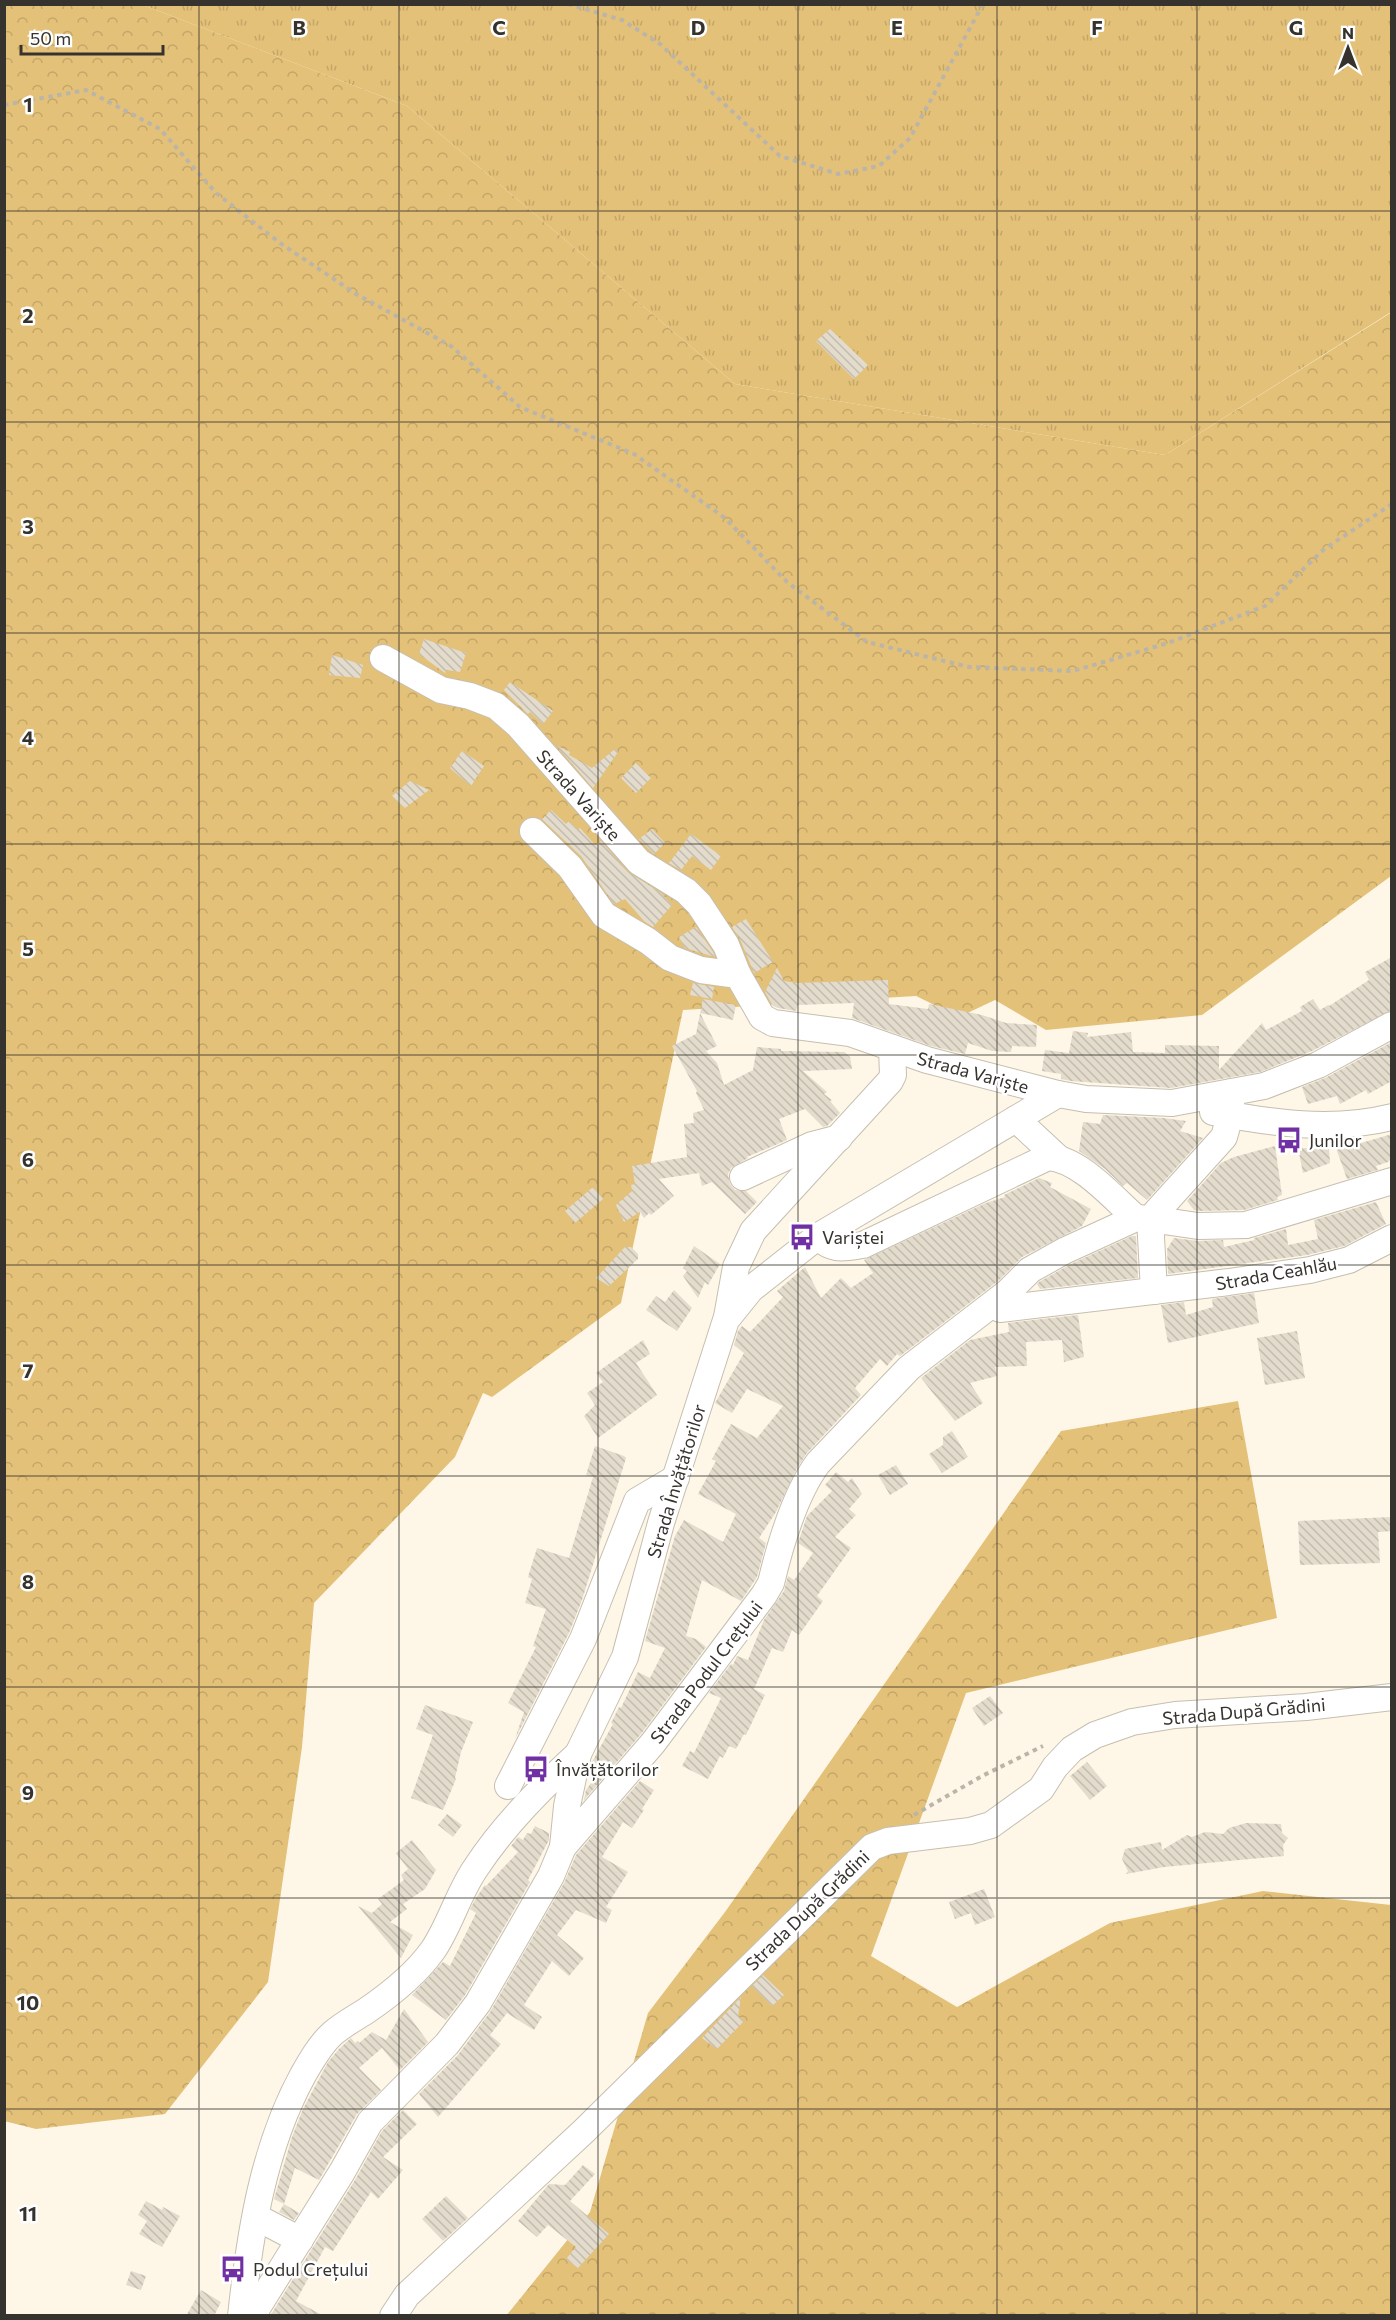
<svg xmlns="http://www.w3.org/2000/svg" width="1396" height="2320" viewBox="0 0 1396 2320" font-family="Commissioner,sans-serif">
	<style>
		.grass { fill: url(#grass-tufts) }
		.forest { fill: url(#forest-crowns) }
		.building { fill: url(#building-back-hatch) }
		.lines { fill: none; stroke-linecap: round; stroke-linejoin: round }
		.minor-casing { stroke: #c6bfb0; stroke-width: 28 }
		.path { stroke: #bbb5a9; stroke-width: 4; stroke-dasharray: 4.5 4.5; stroke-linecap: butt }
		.minor { stroke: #fff; stroke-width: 26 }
		.grid { fill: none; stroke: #36332e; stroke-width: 1.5; stroke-opacity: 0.55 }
		.labels { text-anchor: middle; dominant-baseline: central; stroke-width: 5; stroke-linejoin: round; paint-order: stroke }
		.street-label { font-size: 18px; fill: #36332e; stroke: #fff }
		.poi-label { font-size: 18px; fill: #36332e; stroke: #fff; text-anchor: start }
		.grid-label { font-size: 20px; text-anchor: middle; font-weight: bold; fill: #36332e; stroke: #fff; stroke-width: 5; stroke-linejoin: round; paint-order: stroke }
	</style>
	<defs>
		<pattern id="grass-tufts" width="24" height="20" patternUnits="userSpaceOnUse" patternTransform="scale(1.5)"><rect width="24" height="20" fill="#e4c178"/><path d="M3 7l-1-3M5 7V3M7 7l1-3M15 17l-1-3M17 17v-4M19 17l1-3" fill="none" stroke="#c4a668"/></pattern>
		<pattern id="forest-crowns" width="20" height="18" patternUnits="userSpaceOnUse" patternTransform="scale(1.5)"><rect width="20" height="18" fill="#e4c178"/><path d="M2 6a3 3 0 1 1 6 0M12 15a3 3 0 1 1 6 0" fill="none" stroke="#c4a668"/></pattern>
		<pattern id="building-back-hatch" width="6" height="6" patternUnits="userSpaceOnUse" patternTransform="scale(1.5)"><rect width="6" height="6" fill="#e3dccd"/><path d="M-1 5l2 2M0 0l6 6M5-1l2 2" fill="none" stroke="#c3bdb0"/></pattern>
	</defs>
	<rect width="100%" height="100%" fill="#fef7e8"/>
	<path class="grass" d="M143 5H1391V312L1165 455 735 384 407 106Z"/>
	<g class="forest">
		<path d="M4 5H143L407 106 735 384 1165 455 1392 312 1391 876 1202 1015 1046 1030 995 1000 959 1017 916 996 683 1010 621 1303 492 1397 483 1393 455 1457 314 1603 302 1747 268 1982 165 2114 36 2129 4 2121Z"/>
		<path d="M1238 1401 1277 1618 966 1693 871 1956 957 2007 1110 1923 1263 1891 1391 1905V2315L506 2316 590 2212 648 2013 725 1912 1061 1431Z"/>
	</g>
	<g class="building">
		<path d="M830 329 868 365 854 379 816 341Z"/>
		<path d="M424 639 466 653 460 672 447 670 445 673 419 654Z"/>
		<path d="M332 655 363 665 360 678 329 675Z"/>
		<path d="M510 682 553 711 543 724 530 712 528 714 504 690Z"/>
		<path d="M556 745 570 752 569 755 592 768 615 749 618 752 593 788Z"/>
		<path d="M462 751 484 766 471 786 450 768Z"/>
		<path d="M636 763 651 778 636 793 621 778Z"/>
		<path d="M410 781 429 790 405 808 392 796Z"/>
		<path d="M551 810 566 824 569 821 578 830 580 828 595 845 601 841 628 872 661 893 672 905 653 927 644 921 625 899 614 904 581 856 542 819Z"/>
		<path d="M652 829 665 843 654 854 639 839Z"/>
		<path d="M691 834 721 856 711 870 692 856 681 870 669 863Z"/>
		<path d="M746 919 773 962 754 973 740 939 732 927Z"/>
		<path d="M696 927 713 952 715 957 685 948 679 937Z"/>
		<path d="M1392 957V1010L1312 1051 1260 1072 1171 1088 1071 1081 1061 1079V1074L1042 1071 1045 1050 1069 1053 1073 1031 1088 1033 1087 1037 1131 1032 1133 1052 1165 1053V1045L1219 1046V1070L1262 1023 1266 1030 1302 1011 1300 1007 1313 999 1320 1010 1328 1005 1329 1006 1369 980 1365 972Z"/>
		<path d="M777 968 784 981 797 983 888 980 889 1004 928 1009 929 1004 982 1015 1006 1023 1037 1025 1036 1047 1012 1046 1011 1052 992 1051 968 1043 965 1054 931 1046 852 1018 854 1003 798 1005 796 1011 778 1008 773 1006 765 992Z"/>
		<path d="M693 983 714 987 712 999 690 995Z"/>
		<path d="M703 999 736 1005 733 1020 700 1013 717 1046 706 1051 717 1063 724 1085 753 1070 757 1047 781 1049V1051L844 1052 850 1057 852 1069 803 1071 827 1092 824 1094 832 1100 830 1101 840 1113 827 1126 823 1127 805 1109 779 1119 787 1140 747 1157 748 1158 731 1168 728 1174 730 1184 735 1190 746 1191 757 1202 745 1214 712 1182 702 1186 699 1173 659 1179 674 1196 651 1215 649 1213 644 1218 640 1212 624 1222 616 1205 632 1191 631 1185 635 1184 632 1166 687 1157 684 1124 694 1123 693 1113 704 1110 696 1093 697 1091 672 1046 696 1034Z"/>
		<path d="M1392 1042V1081L1368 1094 1366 1090 1340 1104 1337 1096 1308 1104 1302 1087 1325 1078Z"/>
		<path d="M1103 1115 1163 1118 1186 1121 1180 1131 1203 1138 1147 1200 1127 1183 1123 1186 1105 1169 1079 1151 1083 1122 1100 1124Z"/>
		<path d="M1392 1134V1158L1388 1162 1376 1166 1378 1170 1347 1179 1336 1148 1350 1143 1351 1146Z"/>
		<path d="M1275 1146 1282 1195 1277 1197 1278 1200 1244 1210 1199 1211 1194 1210 1187 1201 1221 1163 1234 1157Z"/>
		<path d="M1298 1148 1329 1149 1330 1163 1303 1173Z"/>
		<path d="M1039 1178 1052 1183 1050 1187 1091 1209 1082 1226 1022 1257 998 1281 900 1356 897 1354 887 1366 880 1359 855 1388 861 1395 807 1453 797 1468 776 1512 759 1538 766 1543 757 1577 741 1601 702 1580 686 1636 696 1639 706 1647 641 1734 584 1800 586 1790 594 1779 589 1777 592 1762 613 1724 611 1723 619 1707 621 1708 638 1672 650 1678 665 1648 645 1641 675 1536 684 1520 723 1542 736 1514 698 1494 716 1461 712 1459 731 1424 757 1438 783 1406 747 1389 732 1413 715 1403 744 1353 734 1345 738 1331 742 1326 750 1332 783 1297 777 1291 805 1267 821 1298 841 1278 851 1288 873 1273 864 1260 986 1203 1005 1197 1004 1195Z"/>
		<path d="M593 1187 603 1199 575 1223 565 1211Z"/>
		<path d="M1376 1202 1386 1224 1344 1246 1307 1255 1168 1274 1167 1249 1174 1238 1198 1241 1223 1240 1224 1247 1254 1240V1238L1286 1229 1288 1245 1318 1239 1314 1220Z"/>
		<path d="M1132 1236H1136L1138 1278 1040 1289 1037 1284 1039 1282 1071 1264Z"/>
		<path d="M694 1246 720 1264 708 1285 705 1282 698 1298 683 1276 687 1271 683 1268Z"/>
		<path d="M625 1247H631L638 1254V1259L609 1286 596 1278Z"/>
		<path d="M674 1290 692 1308 677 1331 646 1310 656 1296 665 1302Z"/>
		<path d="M1254 1293 1259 1323 1168 1343 1161 1305 1184 1302 1186 1315 1213 1307 1212 1299Z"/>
		<path d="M1078 1315 1084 1357 1064 1362 1062 1340 1026 1342 1027 1366 995 1367 997 1376 970 1383 983 1403 955 1421 921 1378 970 1340 1009 1332 1008 1323Z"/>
		<path d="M1297 1331 1305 1378 1265 1385 1257 1338Z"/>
		<path d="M643 1340 650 1354 636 1363 657 1395 598 1438 584 1416 595 1405 587 1393 603 1382 596 1373Z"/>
		<path d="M952 1431 968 1457 942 1473 929 1454 943 1445V1437Z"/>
		<path d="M595 1446 624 1456 626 1458 582 1600 569 1633 515 1739 524 1712 508 1703 536 1647 533 1646 546 1609 525 1603 532 1579 528 1577 537 1548 569 1558 593 1477 586 1475Z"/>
		<path d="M896 1465 908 1484 890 1495 878 1475Z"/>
		<path d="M836 1472 848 1482 852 1478 862 1494 849 1509 856 1515 835 1537 851 1548 817 1596 823 1601 799 1635 792 1630 783 1652 772 1648 754 1689 765 1695 746 1735 744 1734 736 1749 729 1746 723 1758 720 1756 708 1779 682 1766 690 1751 694 1753 721 1698 709 1693 731 1664 733 1665 737 1656 748 1660 764 1620 784 1591 788 1576 794 1580 813 1553 798 1543 807 1516 832 1491 825 1485Z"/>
		<path d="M1392 1517V1531L1378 1532 1380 1563 1300 1565 1298 1521Z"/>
		<path d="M990 1696 1003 1713 984 1726 972 1708Z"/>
		<path d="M425 1705 473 1722 461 1752 455 1778 456 1779 443 1810 411 1798 433 1735 416 1729Z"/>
		<path d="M1087 1762 1107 1786 1090 1800 1070 1776Z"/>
		<path d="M640 1781 654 1790 642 1809 644 1810 632 1828 623 1822 602 1857 628 1872 606 1907 612 1910 606 1923 576 1910 557 1935 584 1958 569 1976 552 1961 524 2005 542 2017 534 2030 507 2013 490 2035 501 2044 438 2117 419 2094 458 2055 490 2012 564 1883 576 1855Z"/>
		<path d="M447 1814 462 1825 453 1837 438 1825Z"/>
		<path d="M1246 1823 1281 1824 1282 1833 1288 1838 1283 1845 1284 1856 1164 1867 1126 1874 1128 1871 1122 1859 1125 1849 1161 1842 1162 1850 1187 1835 1192 1837 1205 1832 1223 1834 1229 1828Z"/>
		<path d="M535 1826 549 1833V1840L528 1880 530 1882 465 1995 446 2020 412 1995 443 1962 450 1966 476 1913 470 1909 476 1898 485 1885 486 1886 518 1852 511 1846 518 1837 523 1840 527 1833 531 1834Z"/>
		<path d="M412 1840 436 1870 425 1889 403 1904 407 1909 390 1922 413 1935 401 1958 358 1906 372 1913 382 1904 378 1899 404 1880 401 1875 408 1869 396 1853Z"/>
		<path d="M984 1889 995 1917 975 1925 971 1913 955 1919 949 1902Z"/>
		<path d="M763 1975 784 1995 772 2006 752 1986Z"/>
		<path d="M741 1997 738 2016 744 2021 717 2049 702 2038Z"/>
		<path d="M404 2009 428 2042 400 2070 382 2048 359 2068 381 2090 357 2114 319 2180 295 2168 284 2204 274 2199 292 2137 303 2109 328 2062 339 2049 351 2038 355 2043 358 2041 359 2043 372 2032 386 2040Z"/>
		<path d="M403 2110 417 2124 383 2157 403 2170 378 2199 371 2192 333 2251 325 2247 296 2301 324 2316H270L355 2180 382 2131Z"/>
		<path d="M583 2165 595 2174 570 2201 609 2234 578 2268 566 2259 576 2247 548 2225 537 2237 518 2221 549 2184 565 2185Z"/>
		<path d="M446 2196 468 2218 443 2241 422 2219Z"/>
		<path d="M146 2201 162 2210 163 2207 180 2216 162 2247 139 2234 147 2221 138 2215Z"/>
		<path d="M284 2204 299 2213 294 2220 279 2212Z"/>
		<path d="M131 2271 146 2276 141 2290 126 2285Z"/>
		<path d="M201 2290 221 2302 214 2316H186Z"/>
	</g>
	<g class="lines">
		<g class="minor-casing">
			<g id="minor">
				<path d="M383 658 441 690 470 696 496 706 518 725 639 862 686 891 699 904 726 945 738 975 762 1017 773 1023 850 1033 927 1060 1058 1094 1086 1099 1172 1103 1264 1086 1318 1065 1392 1025"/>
				<path d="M533 831 570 867 604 915 648 941 670 958 701 970 738 975"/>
				<path d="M1213 1112C1272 1123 1332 1132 1392 1117"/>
				<path d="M1016 1119 1058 1158"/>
				<path d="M743 1177 812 1145 839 1138"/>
				<path d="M817 1237C834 1251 842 1248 863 1245L1048 1157C1080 1159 1113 1198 1136 1218"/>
				<path d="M1154 1291 1150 1219 1198 1226 1246 1225 1392 1181"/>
				<path d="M1000 1309 1229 1282 1310 1270 1349 1260 1392 1238"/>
				<path d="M727 1317 736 1267 753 1231 890 1081 893 1075 892 1048"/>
				<path d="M508 1786 583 1639 637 1501 676 1478"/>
				<path d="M563 1847 567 1806 578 1754 625 1657 661 1523 726 1320 751 1289 817 1237 1058 1094"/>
				<path d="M256 2217 300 2240"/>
				<path d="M241 2316C250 2233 263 2148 303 2075 311 2061 320 2045 332 2034 342 2025 355 2018 366 2011 391 1994 416 1974 433 1950 450 1925 458 1894 475 1869 503 1826 540 1789 578 1754"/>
				<path d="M252 2316 342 2172 370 2122 447 2044 478 2003 551 1876 563 1847 653 1743 764 1595 771 1583C780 1545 795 1494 818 1463L909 1368 1008 1292 1030 1270 1064 1251 1136 1218 1150 1219 1224 1137 1230 1116 1232 1092"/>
				<path d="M393 2316 407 2295 584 2131 872 1847 888 1841 970 1831 991 1825 1041 1789 1055 1767 1072 1749 1095 1735 1132 1722 1175 1715 1306 1707 1392 1697"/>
			</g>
		</g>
		<g class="path">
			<path d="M568 4 622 20 660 44 780 156 838 174 879 166 910 138 983 4"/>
			<path d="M4 105 86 90 160 129 216 193 280 243 356 294 451 346 520 407 634 454 725 518 787 582 867 642 969 667 1073 671 1168 643 1265 606 1323 550 1392 504"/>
			<path d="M914 1815 982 1776 1043 1746"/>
		</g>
		<use href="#minor" class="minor"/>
	</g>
	<path class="grid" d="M199 4V2316M399 4V2316M598 4V2316M798 4V2316M997 4V2316M1197 4V2316M4 211H1392M4 422H1392M4 633H1392M4 844H1392M4 1055H1392M4 1265H1392M4 1476H1392M4 1687H1392M4 1898H1392M4 2109H1392"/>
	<defs>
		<g id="bus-bare" transform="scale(2.07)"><path d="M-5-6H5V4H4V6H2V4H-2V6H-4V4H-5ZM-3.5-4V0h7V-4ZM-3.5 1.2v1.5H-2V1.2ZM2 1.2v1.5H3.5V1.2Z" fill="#702fa3" stroke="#fff" stroke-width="2.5" paint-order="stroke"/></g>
	</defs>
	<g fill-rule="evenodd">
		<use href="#bus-bare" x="1289" y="1140"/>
		<use href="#bus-bare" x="802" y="1237"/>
		<use href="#bus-bare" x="536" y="1769"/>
		<use href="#bus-bare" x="233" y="2269"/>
	</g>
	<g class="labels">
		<g class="street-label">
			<text transform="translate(579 795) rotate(48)">Strada Variște</text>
			<text transform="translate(973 1072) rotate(15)">Strada Variște</text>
			<text transform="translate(1276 1273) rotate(-10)">Strada Ceahlău</text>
			<text transform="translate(676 1481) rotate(-73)">Strada Învățătorilor</text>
			<text transform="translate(706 1672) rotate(-53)">Strada Podul Crețului</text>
			<text transform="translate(1244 1711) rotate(-5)">Strada După Grădini</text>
			<text transform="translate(807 1910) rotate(-44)">Strada După Grădini</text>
		</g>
		<g class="poi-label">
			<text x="1309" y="1140">Junilor</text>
			<text x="822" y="1237">Variștei</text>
			<text x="556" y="1769">Învățătorilor</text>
			<text x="253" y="2269">Podul Crețului</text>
		</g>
	</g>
	<g class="grid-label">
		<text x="299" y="35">B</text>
		<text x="499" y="35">C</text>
		<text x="698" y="35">D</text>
		<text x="897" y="35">E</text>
		<text x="1097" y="35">F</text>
		<text x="1296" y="35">G</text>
		<text x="28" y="112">1</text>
		<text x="28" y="323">2</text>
		<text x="28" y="534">3</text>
		<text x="28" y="745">4</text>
		<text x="28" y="956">5</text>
		<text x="28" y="1167">6</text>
		<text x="28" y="1378">7</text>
		<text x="28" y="1589">8</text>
		<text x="28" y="1800">9</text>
		<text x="28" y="2010">10</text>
		<text x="28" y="2221">11</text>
	</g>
	<rect width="1396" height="2320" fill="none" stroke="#36332e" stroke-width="12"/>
	<g transform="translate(1348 48)" stroke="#ffffff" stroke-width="4.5" paint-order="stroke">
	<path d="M0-4.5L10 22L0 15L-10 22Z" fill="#36332e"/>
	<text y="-9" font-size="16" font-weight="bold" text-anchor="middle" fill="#36332e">N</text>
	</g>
	<path d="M21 45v9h142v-9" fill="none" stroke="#36332e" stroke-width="3"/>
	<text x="30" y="45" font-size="18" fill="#36332e" stroke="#ffffff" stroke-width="4.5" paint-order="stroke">50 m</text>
</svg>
